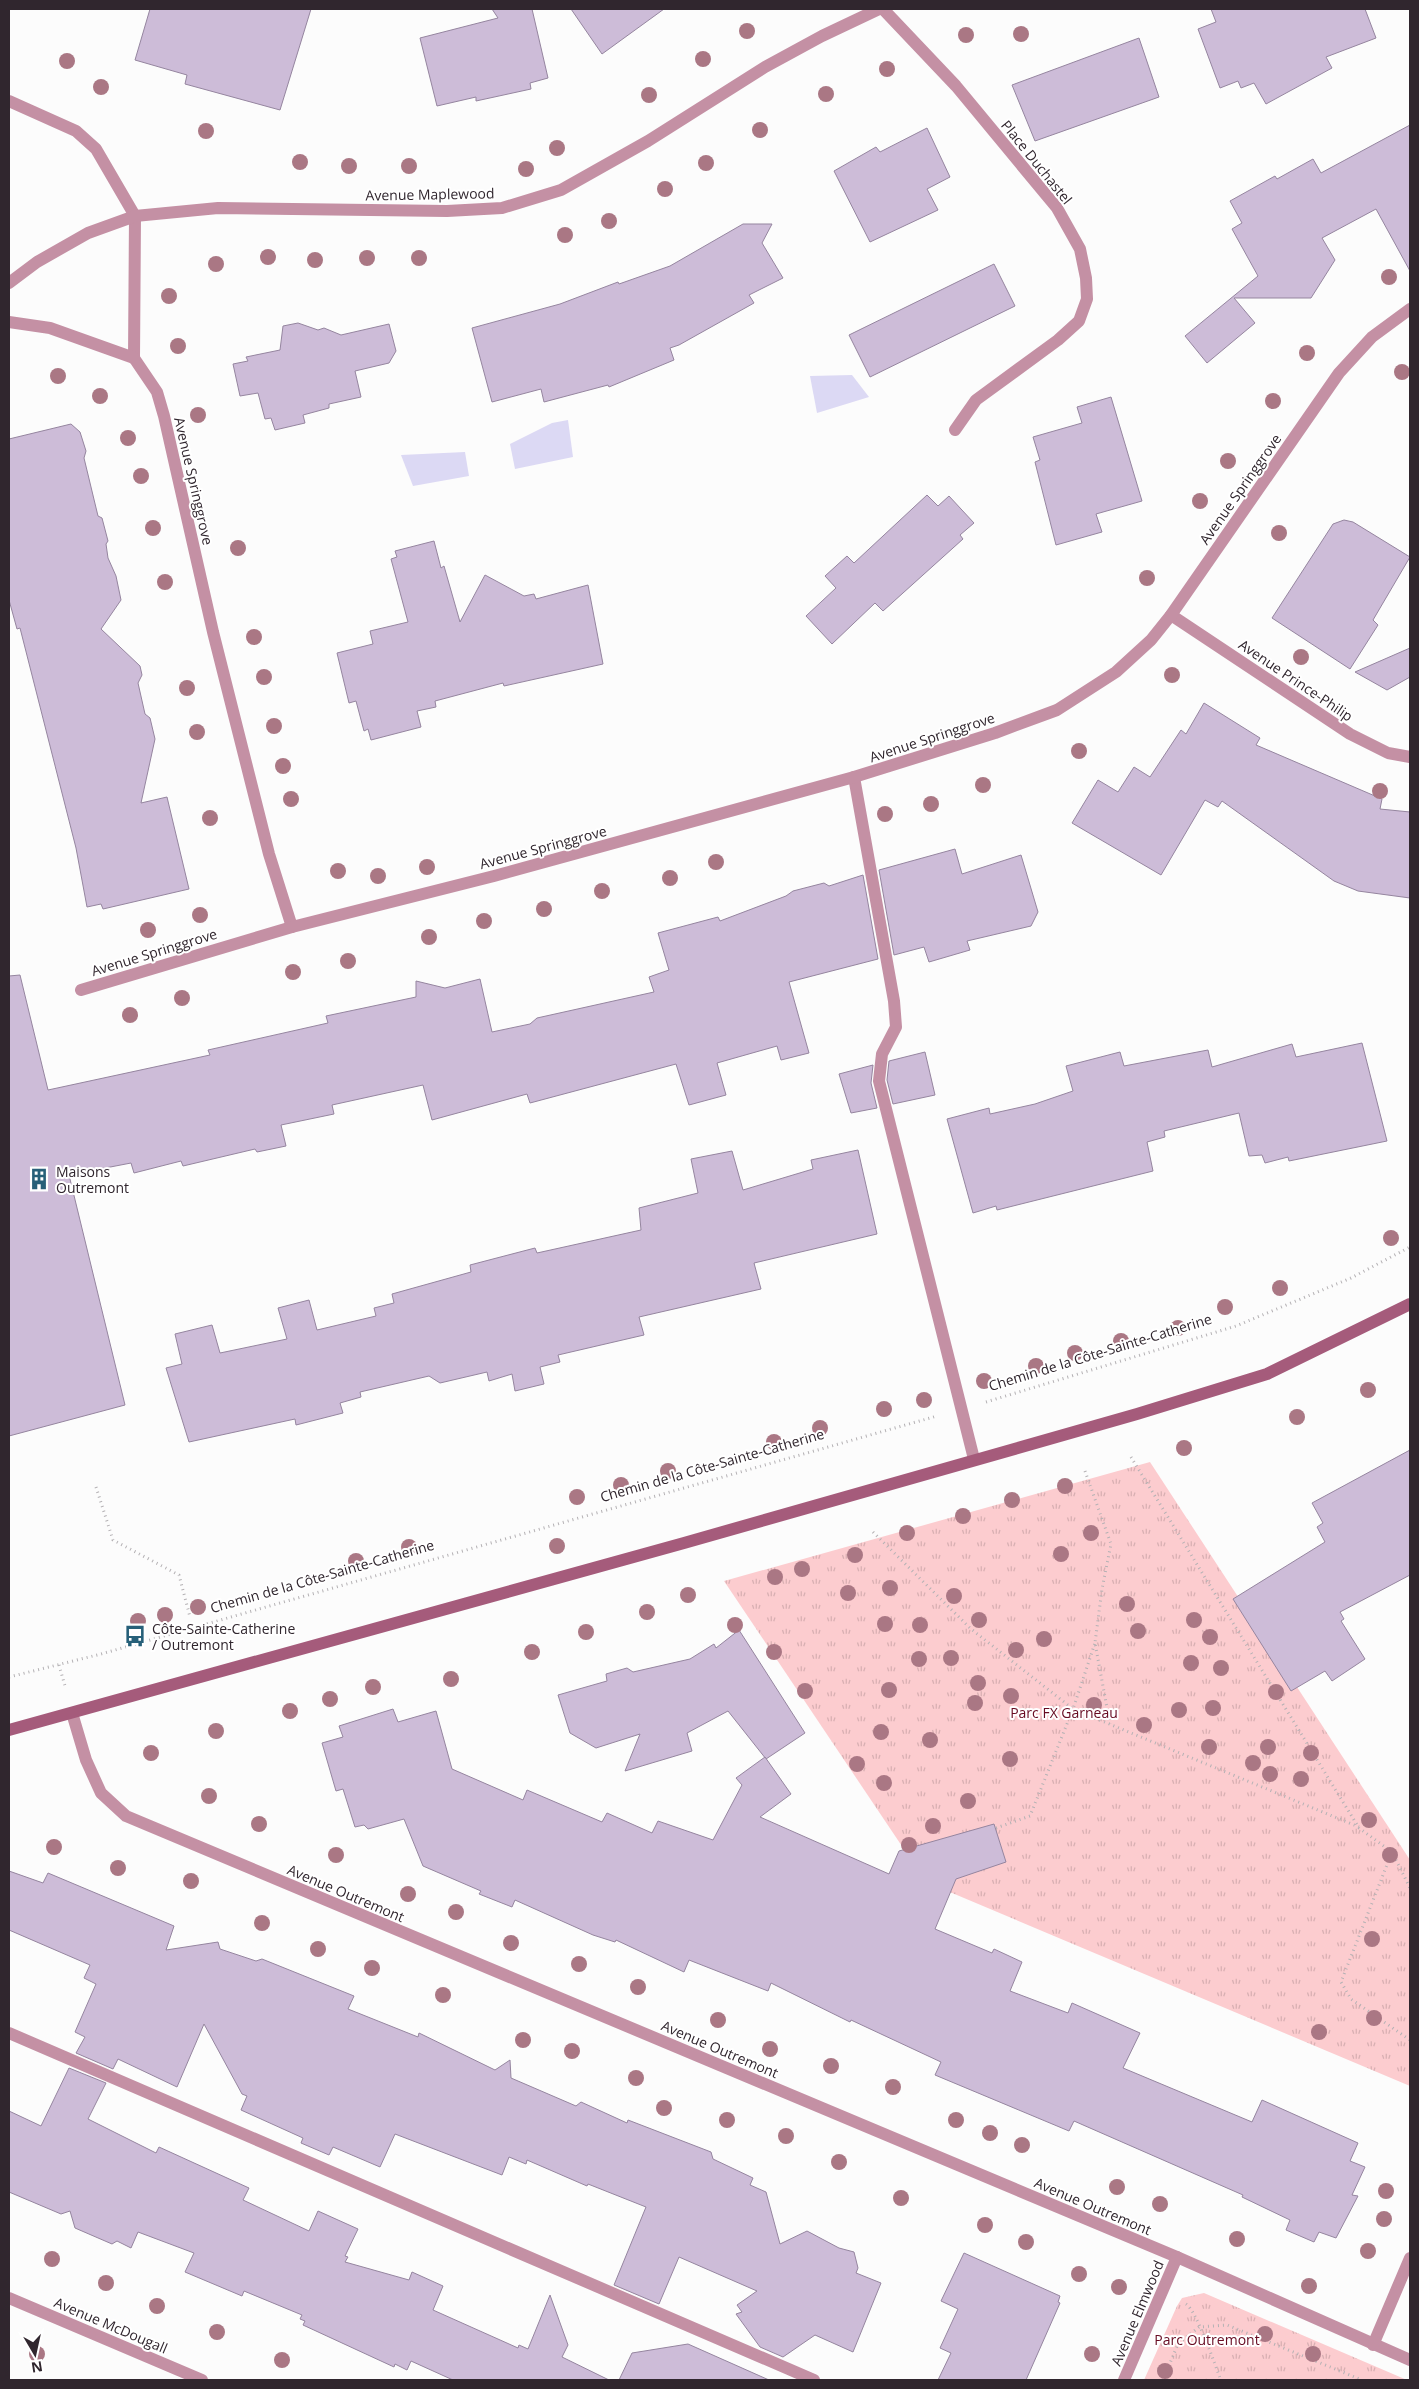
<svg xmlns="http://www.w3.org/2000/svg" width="1419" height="2389" viewBox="0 0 1419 2389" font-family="'Open Sans',sans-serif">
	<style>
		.park { fill: url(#park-tufts) }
		.water { fill: #dcd9f4 }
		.building { fill: #cdbcd8; stroke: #95859f }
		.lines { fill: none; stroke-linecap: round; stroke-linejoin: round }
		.path { stroke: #b4b1b4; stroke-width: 3; stroke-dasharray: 1 4; stroke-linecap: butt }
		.lane { stroke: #c490a4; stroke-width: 12 }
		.street { stroke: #c490a4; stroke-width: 12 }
		.secondary { stroke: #a55b7b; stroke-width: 12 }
		.tree { fill: #aa7784 }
		.labels { text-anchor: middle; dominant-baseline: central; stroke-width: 4; stroke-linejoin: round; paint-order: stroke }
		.street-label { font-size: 14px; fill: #30262e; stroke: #fff }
		.poi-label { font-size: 14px; fill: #30262e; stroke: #fff; text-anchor: start }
		.park-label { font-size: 14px; fill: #670b22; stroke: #fff }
	</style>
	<defs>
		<pattern id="park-tufts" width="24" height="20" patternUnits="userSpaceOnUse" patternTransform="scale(1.25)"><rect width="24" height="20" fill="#fccccf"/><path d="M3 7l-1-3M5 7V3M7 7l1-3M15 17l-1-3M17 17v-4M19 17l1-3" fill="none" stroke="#d8afb2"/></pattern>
	</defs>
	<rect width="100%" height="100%" fill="#fcfcfc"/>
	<g class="park">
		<path d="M1150 1462 1410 1860V2086L926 1882 724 1581Z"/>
		<path d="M1204 2293 1407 2380H1408H1144L1177 2306 1182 2298Z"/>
	</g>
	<g class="water">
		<path d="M852 375 869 397 817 413 810 376Z"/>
		<path d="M568 420 573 457 515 469 510 444 552 423Z"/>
		<path d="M465 452 469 476 413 486 401 455Z"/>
	</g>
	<g class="building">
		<path d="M150 9H311L280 110 185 84 187 75 135 60Z"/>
		<path d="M492 9H532L548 78 530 83 531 89 476 101V97L437 106 420 38 498 18Z"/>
		<path d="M571 9H664L602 54Z"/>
		<path d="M1211 9H1365L1376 38 1326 57 1332 68 1266 104 1254 83 1241 88 1238 81 1220 88 1198 29 1216 22Z"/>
		<path d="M1139 38 1159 97 1035 141 1012 85Z"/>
		<path d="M1410 125V271L1376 209 1322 238 1335 260 1311 298H1234L1255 323 1207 363 1185 336 1258 276 1232 229 1242 223 1230 201 1275 176 1277 179 1313 159 1321 173Z"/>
		<path d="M927 128 950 177 927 189 938 210 870 242 834 171 876 147 880 152Z"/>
		<path d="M743 224H772L762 243 783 278 749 295 754 303 679 345 670 348 674 360 609 387 608 385 544 402 541 389 492 402 472 328 560 304 618 282 619 284 670 266Z"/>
		<path d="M994 264 1015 306 870 377 849 335Z"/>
		<path d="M298 323 318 330 324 328 341 335 389 324 396 351 389 363 355 371 361 397 329 404V408L303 415 305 423 275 430 271 418 265 419 258 393 240 396 233 364 248 361 246 357 280 350 283 326Z"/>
		<path d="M1111 397 1142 501 1096 514 1102 532 1056 545 1035 462 1040 460 1033 437 1082 423 1077 407Z"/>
		<path d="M71 424 80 432 86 451 84 458 98 516 102 518 108 541 106 544 108 558 116 576 121 600 101 629 140 666 142 675 138 683 145 714 150 718 155 739 141 803 167 797 189 889 103 909 101 904 87 907 76 848 20 628 17 629 9 600V439Z"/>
		<path d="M927 495 938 506 949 496 974 523 960 535 963 539 883 611 875 603 832 644 806 616 836 588 825 576 847 556 854 563Z"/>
		<path d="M1344 520 1353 522 1410 557 1373 620 1378 625 1350 669 1272 618 1333 524Z"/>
		<path d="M434 541 441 568 444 566 460 622 485 575 524 596 534 594 536 599 588 585 603 664 504 686 503 683 435 701 436 707 417 711 421 727 371 740 368 729 364 731 356 701 349 703 337 653 373 644 370 631 408 622 391 559 397 557 395 551Z"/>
		<path d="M1410 648V677L1387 690 1355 672Z"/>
		<path d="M1204 703 1260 738 1256 745 1382 799 1380 809 1410 812V898L1358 891 1334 881 1222 801 1218 807 1205 800 1161 875 1072 823 1098 780 1118 792 1134 767 1150 777 1181 730 1186 734Z"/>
		<path d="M955 849 962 874 1021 855 1038 912 1031 926 967 941 970 950 929 962 924 947 894 955 879 870Z"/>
		<path d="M863 875 878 959 789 982 809 1053 781 1060 777 1046 717 1063 726 1095 689 1105 676 1064 530 1103 527 1094 432 1120 423 1085 332 1105 334 1114 281 1125 286 1146 257 1152 255 1149 183 1166 181 1161 134 1173 131 1163 69 1175 125 1405 9 1436V976L20 975 48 1090 210 1055 208 1050 328 1023 326 1016 416 997V981L445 988 480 979 492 1032 530 1024 537 1018 654 992 649 977 669 970 658 933 718 917 720 921 786 896 793 891 824 883 829 886Z"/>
		<path d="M1362 1043 1387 1141 1289 1161 1288 1157 1265 1163 1262 1155 1249 1156 1239 1113 1164 1131 1165 1137 1147 1142 1153 1171 997 1210 996 1206 973 1213 947 1119 989 1108 990 1114 1035 1104 1073 1091 1066 1066 1120 1052 1124 1066 1208 1050 1212 1067 1292 1044 1296 1057Z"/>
		<path d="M925 1052 935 1095 893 1104 887 1080 889 1061Z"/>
		<path d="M873 1065 871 1083 877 1108 851 1113 839 1074Z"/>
		<path d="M858 1150 877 1234 754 1263 761 1289 639 1317 644 1335 558 1355 560 1362 540 1367 544 1384 515 1391 512 1374 489 1381 487 1372 440 1383 429 1376 360 1392 361 1397 340 1403 343 1413 296 1425 295 1419 189 1442 166 1368 182 1364 175 1334 212 1325 220 1353 287 1339 278 1308 309 1300 317 1330 376 1316 374 1308 394 1303 392 1294 471 1272 470 1265 535 1248 537 1253 641 1230 639 1208 698 1193 691 1159 732 1151 743 1190 813 1169 811 1160Z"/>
		<path d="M1410 1450V1575L1340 1612 1344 1619 1341 1621 1365 1659 1332 1681 1325 1671 1291 1691 1233 1599 1325 1542 1317 1527 1323 1523 1312 1503Z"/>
		<path d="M739 1630 805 1733 766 1759 728 1711 687 1733 692 1751 625 1771 640 1734 596 1748 570 1733 558 1695 607 1681 606 1674 627 1668 633 1672 690 1659 714 1644 716 1648Z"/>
		<path d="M393 1709 398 1722 436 1711 452 1769 523 1800 527 1790 602 1822 607 1813 652 1833 658 1821 713 1840 742 1785 736 1778 765 1757 791 1794 760 1817 889 1874 899 1851 994 1824 1006 1862 956 1879 935 1929 992 1953 994 1949 1022 1962 1010 1991 1068 2013 1072 2003 1140 2033 1123 2068 1252 2122 1262 2100 1358 2143 1350 2161 1365 2167 1352 2195 1358 2196 1336 2238 1319 2232 1314 2242 1286 2230 1290 2220 1242 2197 1243 2195 1074 2121 1069 2131 935 2075 941 2062 851 2020 850 2022 771 1983 768 1991 689 1960 684 1972 616 1940 615 1942 593 1935 515 1900 512 1907 479 1894 481 1891 423 1866 404 1819 368 1829 364 1825 355 1827 343 1789 336 1791 322 1743 343 1737 339 1726Z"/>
		<path d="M9 1871 43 1883 48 1873 174 1926 166 1950 218 1942 220 1949 256 1961 262 1959 354 1996 348 2009 418 2037 419 2033 495 2070 510 2060 511 2078 576 2106 581 2102 627 2123 628 2120 711 2152 713 2159 753 2178 750 2185 766 2192 780 2244 807 2231 839 2248 854 2252 858 2268 856 2273 881 2283 853 2352 815 2335 783 2357 760 2347 736 2314 742 2312 737 2305 757 2291 679 2257 659 2304 614 2285 646 2207 588 2184 587 2186 527 2160 526 2164 509 2157 502 2175 395 2134 380 2167 333 2147 329 2155 301 2143 303 2138 241 2110 247 2096 242 2094 204 2024 177 2087 118 2059 113 2069 76 2053 85 2037 75 2032 96 1984 84 1978 90 1965 9 1930Z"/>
		<path d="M69 2068 106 2083 88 2119 156 2153 159 2147 249 2188 243 2200 309 2231 318 2211 358 2229 345 2256 348 2257 345 2262 409 2280 412 2272 443 2286 433 2310 518 2348 519 2345 528 2349 550 2295 568 2345 562 2357 609 2380H453L411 2361 407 2370 395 2364 394 2367 303 2325 305 2321 300 2319 302 2315 244 2291 242 2296 185 2272 194 2253 138 2232 131 2248 117 2241 112 2244 75 2228 70 2211 61 2214 9 2192V2111L41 2126Z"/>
		<path d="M964 2253 1060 2296 1058 2302 1060 2303 1026 2380H938L951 2353 940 2348 958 2309 941 2301Z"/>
		<path d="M688 2344 769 2380H619L632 2353Z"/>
	</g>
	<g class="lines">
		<g class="path">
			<path d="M986 1402 1236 1326 1351 1278 1410 1247"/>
			<path d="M1131 1457 1359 1828 1392 1852 1410 1888"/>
			<path d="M1085 1471 1111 1544 1102 1589 1095 1643 1110 1724"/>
			<path d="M96 1487 113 1540 179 1575 190 1617"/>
			<path d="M873 1532 971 1629 1073 1709 1095 1643"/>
			<path d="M59 1665 65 1686"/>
			<path d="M9 1677 101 1654 937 1416"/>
			<path d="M996 1828 1030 1816 1073 1709 1359 1827"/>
			<path d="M1392 1852 1341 1982 1351 1999 1410 2040"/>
			<path d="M1186 2304C1197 2311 1215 2366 1221 2380"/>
			<path d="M1163 2380 1178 2344 1199 2327 1227 2325 1362 2380"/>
		</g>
		<g class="lane">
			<path d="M854 777 894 1001 896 1027 882 1054 879 1081 974 1459"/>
			<path d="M9 2033 814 2380"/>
		</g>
		<g class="street">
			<path d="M883 9 956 86 1057 208 1080 249 1086 278 1087 299 1079 321 1058 340 976 400 955 430"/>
			<path d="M9 101 76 131 96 149 135 216 134 358 157 392 164 416 213 632 269 854 292 927"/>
			<path d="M9 283 37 262 88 233 135 216 218 208 447 211 502 208 561 190 648 141 765 67 822 36 879 9"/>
			<path d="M9 322 50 328 134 358"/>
			<path d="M1171 615 1350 734 1388 753 1410 757"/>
			<path d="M81 990 292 927 494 876 854 777 995 733 1057 710 1116 672 1151 640 1171 615 1339 373 1372 337 1410 309"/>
			<path d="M72 1713 86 1760 101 1793 126 1816 1177 2257 1410 2360"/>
			<path d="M9 2298 202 2380"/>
			<path d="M1373 2345 1410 2258"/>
			<path d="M1124 2380 1177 2257"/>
		</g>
		<path class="secondary" d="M9 1730 684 1543 1137 1414 1267 1374 1410 1304"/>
	</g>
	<g class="tree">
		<circle cx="747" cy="31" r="8"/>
		<circle cx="1021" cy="34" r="8"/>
		<circle cx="966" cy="35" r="8"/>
		<circle cx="703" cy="59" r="8"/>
		<circle cx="67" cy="61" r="8"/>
		<circle cx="887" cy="69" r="8"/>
		<circle cx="101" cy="87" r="8"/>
		<circle cx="826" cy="94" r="8"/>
		<circle cx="649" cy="95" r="8"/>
		<circle cx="760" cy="130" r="8"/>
		<circle cx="206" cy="131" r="8"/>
		<circle cx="557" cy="148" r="8"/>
		<circle cx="300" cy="162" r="8"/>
		<circle cx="706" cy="163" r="8"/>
		<circle cx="349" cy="166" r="8"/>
		<circle cx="409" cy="166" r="8"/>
		<circle cx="526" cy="169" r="8"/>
		<circle cx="665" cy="189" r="8"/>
		<circle cx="609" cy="221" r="8"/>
		<circle cx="565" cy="235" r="8"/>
		<circle cx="268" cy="257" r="8"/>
		<circle cx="367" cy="258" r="8"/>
		<circle cx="419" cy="258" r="8"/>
		<circle cx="315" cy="260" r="8"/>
		<circle cx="216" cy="264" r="8"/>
		<circle cx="1389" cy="277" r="8"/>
		<circle cx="169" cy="296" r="8"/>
		<circle cx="178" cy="346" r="8"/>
		<circle cx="1307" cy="353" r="8"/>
		<circle cx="1402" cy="372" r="8"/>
		<circle cx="58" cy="376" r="8"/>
		<circle cx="100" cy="396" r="8"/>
		<circle cx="1273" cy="401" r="8"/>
		<circle cx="198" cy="415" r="8"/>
		<circle cx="128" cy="438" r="8"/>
		<circle cx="1228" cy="461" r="8"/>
		<circle cx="141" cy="476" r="8"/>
		<circle cx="1200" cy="501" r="8"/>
		<circle cx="153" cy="528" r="8"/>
		<circle cx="1279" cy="533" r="8"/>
		<circle cx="238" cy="548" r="8"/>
		<circle cx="1147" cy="578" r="8"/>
		<circle cx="165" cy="582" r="8"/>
		<circle cx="254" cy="637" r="8"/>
		<circle cx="1301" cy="657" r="8"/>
		<circle cx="1172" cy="675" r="8"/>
		<circle cx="264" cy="677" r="8"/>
		<circle cx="187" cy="688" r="8"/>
		<circle cx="274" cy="726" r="8"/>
		<circle cx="197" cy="732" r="8"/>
		<circle cx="1079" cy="751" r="8"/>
		<circle cx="283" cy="766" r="8"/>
		<circle cx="983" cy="785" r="8"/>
		<circle cx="1380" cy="791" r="8"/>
		<circle cx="291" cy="799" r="8"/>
		<circle cx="931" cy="804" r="8"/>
		<circle cx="885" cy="814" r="8"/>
		<circle cx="210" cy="818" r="8"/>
		<circle cx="716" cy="862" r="8"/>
		<circle cx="427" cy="867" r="8"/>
		<circle cx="338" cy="871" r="8"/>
		<circle cx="378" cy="876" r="8"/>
		<circle cx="670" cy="878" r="8"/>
		<circle cx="602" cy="891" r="8"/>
		<circle cx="544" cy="909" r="8"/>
		<circle cx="200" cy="915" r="8"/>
		<circle cx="484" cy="921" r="8"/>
		<circle cx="148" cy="930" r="8"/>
		<circle cx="429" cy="937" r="8"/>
		<circle cx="348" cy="961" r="8"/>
		<circle cx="293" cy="972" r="8"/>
		<circle cx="182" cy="998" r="8"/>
		<circle cx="130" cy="1015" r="8"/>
		<circle cx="1391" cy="1238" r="8"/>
		<circle cx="1280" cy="1288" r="8"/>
		<circle cx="1225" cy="1307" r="8"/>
		<circle cx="1178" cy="1328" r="8"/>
		<circle cx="1121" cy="1341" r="8"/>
		<circle cx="1075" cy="1353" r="8"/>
		<circle cx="1036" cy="1366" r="8"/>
		<circle cx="984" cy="1381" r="8"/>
		<circle cx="1368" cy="1390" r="8"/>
		<circle cx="924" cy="1400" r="8"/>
		<circle cx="884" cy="1409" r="8"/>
		<circle cx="1297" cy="1417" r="8"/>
		<circle cx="820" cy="1428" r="8"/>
		<circle cx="774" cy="1442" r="8"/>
		<circle cx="1184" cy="1448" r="8"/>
		<circle cx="668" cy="1471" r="8"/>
		<circle cx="621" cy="1485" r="8"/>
		<circle cx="1065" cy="1486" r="8"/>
		<circle cx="577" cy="1497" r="8"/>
		<circle cx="1012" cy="1500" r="8"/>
		<circle cx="963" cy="1516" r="8"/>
		<circle cx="907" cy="1533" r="8"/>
		<circle cx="1091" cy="1533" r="8"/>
		<circle cx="557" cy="1546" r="8"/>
		<circle cx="409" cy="1547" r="8"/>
		<circle cx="1061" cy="1554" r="8"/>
		<circle cx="855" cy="1555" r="8"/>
		<circle cx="356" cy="1561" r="8"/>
		<circle cx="802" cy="1569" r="8"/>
		<circle cx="775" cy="1577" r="8"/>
		<circle cx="890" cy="1588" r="8"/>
		<circle cx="848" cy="1593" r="8"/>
		<circle cx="688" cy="1595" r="8"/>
		<circle cx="954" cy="1596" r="8"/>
		<circle cx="1127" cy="1604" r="8"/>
		<circle cx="198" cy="1607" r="8"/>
		<circle cx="647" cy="1612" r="8"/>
		<circle cx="165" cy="1615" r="8"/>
		<circle cx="979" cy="1620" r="8"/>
		<circle cx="1194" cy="1620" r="8"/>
		<circle cx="138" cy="1621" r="8"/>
		<circle cx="885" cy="1624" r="8"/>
		<circle cx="735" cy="1625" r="8"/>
		<circle cx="920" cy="1625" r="8"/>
		<circle cx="1138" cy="1631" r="8"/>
		<circle cx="586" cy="1632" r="8"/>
		<circle cx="1210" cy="1637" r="8"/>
		<circle cx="1044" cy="1639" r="8"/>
		<circle cx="1016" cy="1650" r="8"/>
		<circle cx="532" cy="1652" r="8"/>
		<circle cx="774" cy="1652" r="8"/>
		<circle cx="951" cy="1658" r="8"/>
		<circle cx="919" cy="1659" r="8"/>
		<circle cx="1191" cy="1663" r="8"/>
		<circle cx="1221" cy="1668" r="8"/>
		<circle cx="451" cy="1679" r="8"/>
		<circle cx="978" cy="1683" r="8"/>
		<circle cx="373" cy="1687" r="8"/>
		<circle cx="889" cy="1690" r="8"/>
		<circle cx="805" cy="1691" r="8"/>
		<circle cx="1276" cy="1692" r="8"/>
		<circle cx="1011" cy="1696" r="8"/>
		<circle cx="330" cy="1699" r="8"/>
		<circle cx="975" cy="1703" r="8"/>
		<circle cx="1094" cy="1705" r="8"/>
		<circle cx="1213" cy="1708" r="8"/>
		<circle cx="1179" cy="1710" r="8"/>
		<circle cx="290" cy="1711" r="8"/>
		<circle cx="1144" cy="1725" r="8"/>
		<circle cx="216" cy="1731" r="8"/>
		<circle cx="881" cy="1732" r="8"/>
		<circle cx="930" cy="1740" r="8"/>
		<circle cx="1209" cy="1747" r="8"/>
		<circle cx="1268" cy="1747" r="8"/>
		<circle cx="151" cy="1753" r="8"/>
		<circle cx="1311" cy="1753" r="8"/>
		<circle cx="1010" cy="1759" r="8"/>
		<circle cx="1253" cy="1763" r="8"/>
		<circle cx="857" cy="1764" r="8"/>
		<circle cx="1270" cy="1774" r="8"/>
		<circle cx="1301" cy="1779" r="8"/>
		<circle cx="884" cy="1783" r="8"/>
		<circle cx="209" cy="1796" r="8"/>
		<circle cx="968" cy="1801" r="8"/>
		<circle cx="1369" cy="1820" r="8"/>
		<circle cx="259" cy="1824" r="8"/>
		<circle cx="933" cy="1826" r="8"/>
		<circle cx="909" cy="1845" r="8"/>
		<circle cx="54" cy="1847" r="8"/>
		<circle cx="336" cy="1855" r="8"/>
		<circle cx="1390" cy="1855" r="8"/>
		<circle cx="118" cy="1868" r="8"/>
		<circle cx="191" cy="1881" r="8"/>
		<circle cx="408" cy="1894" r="8"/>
		<circle cx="456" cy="1912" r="8"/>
		<circle cx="262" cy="1923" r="8"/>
		<circle cx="1372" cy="1939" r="8"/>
		<circle cx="511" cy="1943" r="8"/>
		<circle cx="318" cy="1949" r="8"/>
		<circle cx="579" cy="1964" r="8"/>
		<circle cx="372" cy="1968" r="8"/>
		<circle cx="638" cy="1987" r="8"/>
		<circle cx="443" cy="1995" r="8"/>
		<circle cx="1374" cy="2018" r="8"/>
		<circle cx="718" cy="2020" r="8"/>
		<circle cx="1319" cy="2032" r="8"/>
		<circle cx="523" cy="2040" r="8"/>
		<circle cx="770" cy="2049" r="8"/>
		<circle cx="572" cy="2051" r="8"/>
		<circle cx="831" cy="2066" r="8"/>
		<circle cx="636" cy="2078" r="8"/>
		<circle cx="893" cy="2087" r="8"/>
		<circle cx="664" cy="2108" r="8"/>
		<circle cx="727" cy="2120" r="8"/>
		<circle cx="956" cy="2120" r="8"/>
		<circle cx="990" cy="2133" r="8"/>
		<circle cx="786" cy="2136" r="8"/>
		<circle cx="1022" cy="2145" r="8"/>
		<circle cx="839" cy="2162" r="8"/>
		<circle cx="1117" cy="2187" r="8"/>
		<circle cx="1386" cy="2191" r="8"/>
		<circle cx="901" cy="2198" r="8"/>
		<circle cx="1160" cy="2204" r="8"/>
		<circle cx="1384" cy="2219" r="8"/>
		<circle cx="985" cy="2225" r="8"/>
		<circle cx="1237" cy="2239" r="8"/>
		<circle cx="1026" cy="2242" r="8"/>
		<circle cx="1368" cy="2251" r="8"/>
		<circle cx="52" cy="2259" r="8"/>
		<circle cx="1079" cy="2274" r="8"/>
		<circle cx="106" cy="2283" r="8"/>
		<circle cx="1309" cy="2286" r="8"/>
		<circle cx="1119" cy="2287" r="8"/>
		<circle cx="157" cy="2306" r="8"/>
		<circle cx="217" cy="2332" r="8"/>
		<circle cx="1265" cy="2334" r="8"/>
		<circle cx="37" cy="2354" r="8"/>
		<circle cx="1092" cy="2354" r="8"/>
		<circle cx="1313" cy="2354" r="8"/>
		<circle cx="282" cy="2360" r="8"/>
		<circle cx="1165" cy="2371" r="8"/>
	</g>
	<defs>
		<g id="building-bare" transform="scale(1.725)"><path d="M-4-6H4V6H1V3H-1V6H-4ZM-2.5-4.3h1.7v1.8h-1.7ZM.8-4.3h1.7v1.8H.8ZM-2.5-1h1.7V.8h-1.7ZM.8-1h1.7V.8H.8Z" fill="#276079" stroke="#fff" stroke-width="2.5" paint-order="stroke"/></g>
		<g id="bus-bare" transform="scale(1.725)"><path d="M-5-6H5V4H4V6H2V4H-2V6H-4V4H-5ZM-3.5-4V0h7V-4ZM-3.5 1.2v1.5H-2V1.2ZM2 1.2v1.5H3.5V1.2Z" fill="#276079" stroke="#fff" stroke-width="2.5" paint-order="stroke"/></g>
	</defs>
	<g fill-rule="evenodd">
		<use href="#building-bare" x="39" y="1179"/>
		<use href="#bus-bare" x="135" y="1636"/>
	</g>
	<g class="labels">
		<g class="street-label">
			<text transform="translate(1037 162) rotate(51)">Place Duchastel</text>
			<text transform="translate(430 194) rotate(-1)">Avenue Maplewood</text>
			<text transform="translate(194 481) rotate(77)">Avenue Springgrove</text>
			<text transform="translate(1240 489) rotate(-55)">Avenue Springgrove</text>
			<text transform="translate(1296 680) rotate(34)">Avenue Prince-Philip</text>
			<text transform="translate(932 737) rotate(-18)">Avenue Springgrove</text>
			<text transform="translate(543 847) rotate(-15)">Avenue Springgrove</text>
			<text transform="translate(154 952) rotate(-17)">Avenue Springgrove</text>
			<text transform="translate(1100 1352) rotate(-17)">Chemin de la Côte-Sainte-Catherine</text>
			<text transform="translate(712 1465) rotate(-16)">Chemin de la Côte-Sainte-Catherine</text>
			<text transform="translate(322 1576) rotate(-16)">Chemin de la Côte-Sainte-Catherine</text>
			<text transform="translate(346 1893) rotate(23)">Avenue Outremont</text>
			<text transform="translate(720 2049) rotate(23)">Avenue Outremont</text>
			<text transform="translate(1093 2206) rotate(23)">Avenue Outremont</text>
			<text transform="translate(1137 2313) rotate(-67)">Avenue Elmwood</text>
			<text transform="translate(111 2325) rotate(23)">Avenue McDougall</text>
		</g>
		<g class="poi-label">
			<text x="56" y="1171">Maisons<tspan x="56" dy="16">Outremont</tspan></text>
			<text x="152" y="1628">Côte-Sainte-Catherine<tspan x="152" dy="16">/ Outremont</tspan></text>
		</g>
		<g class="park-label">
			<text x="1064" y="1712">Parc FX Garneau</text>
			<text x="1207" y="2339">Parc Outremont</text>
		</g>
	</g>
	<rect width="1419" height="2389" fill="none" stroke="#30262e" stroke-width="20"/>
	<g transform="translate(35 2354) rotate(171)" stroke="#ffffff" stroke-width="4" paint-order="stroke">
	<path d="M0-4L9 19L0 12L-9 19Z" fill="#30262e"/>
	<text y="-8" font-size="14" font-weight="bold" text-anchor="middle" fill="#30262e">N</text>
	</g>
</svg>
